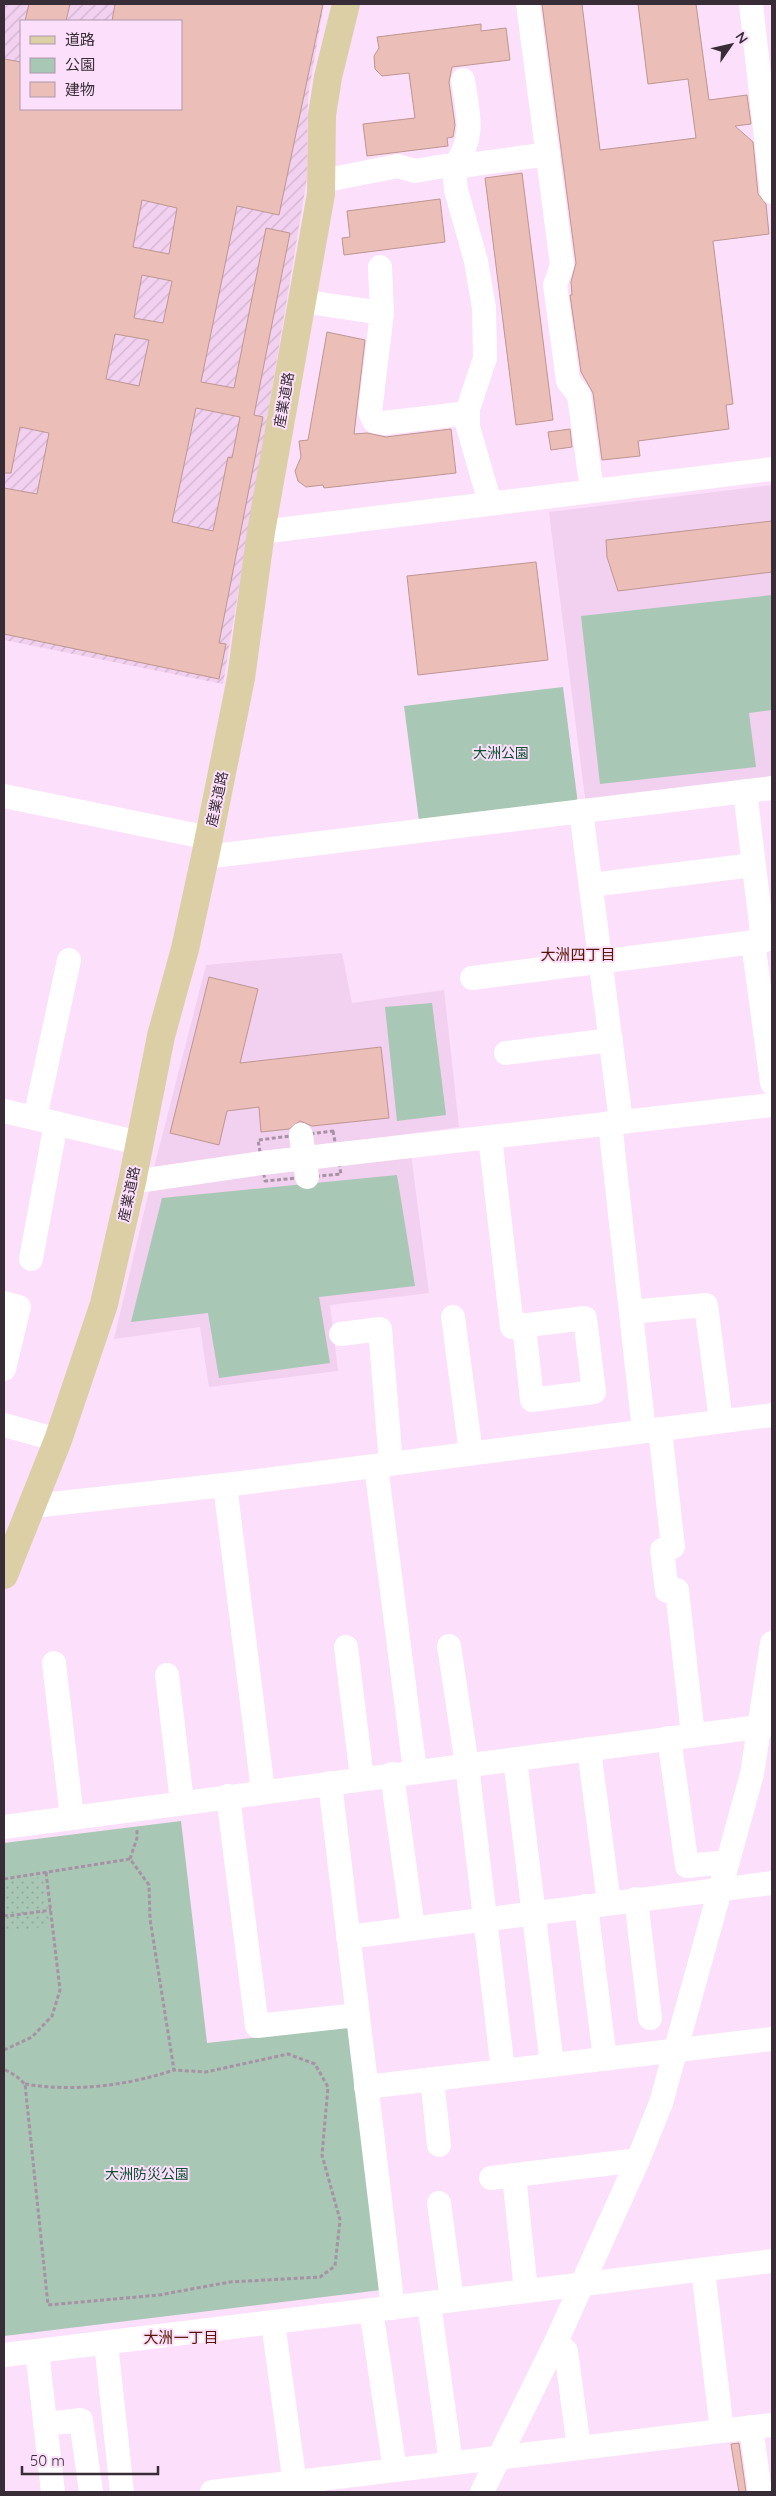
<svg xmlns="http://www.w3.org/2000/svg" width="776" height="2496" viewBox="0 0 776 2496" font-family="Quicksand,'Noto Sans JP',sans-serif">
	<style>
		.built { fill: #f2d0ef }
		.industrial { fill: url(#industrial-furrows); fill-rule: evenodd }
		.green { fill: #a8c7b4 }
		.garden { fill: url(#garden-dots) }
		.building { fill: #ebbeb8; stroke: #bd9690; fill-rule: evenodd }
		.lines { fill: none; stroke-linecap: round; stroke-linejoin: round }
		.path { stroke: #a792a5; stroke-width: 3; stroke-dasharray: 4 2.5; stroke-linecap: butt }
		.minor { stroke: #fff; stroke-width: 24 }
		.major { stroke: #dccea5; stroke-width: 28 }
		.labels { text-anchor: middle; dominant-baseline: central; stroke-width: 4; stroke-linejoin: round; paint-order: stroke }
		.street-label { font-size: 14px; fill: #382d37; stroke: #fcdffa }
		.park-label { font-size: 14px; fill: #0c4f31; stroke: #fcdffa }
		.neighbourhood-label { font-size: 15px; fill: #541400; stroke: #fcdffa }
	</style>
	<defs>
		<pattern id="industrial-furrows" width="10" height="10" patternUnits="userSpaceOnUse" patternTransform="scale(1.25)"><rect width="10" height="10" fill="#f2d0ef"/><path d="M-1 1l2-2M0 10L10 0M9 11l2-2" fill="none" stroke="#d0b3ce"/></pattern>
		<pattern id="garden-dots" width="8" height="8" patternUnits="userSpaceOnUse" patternTransform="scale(1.25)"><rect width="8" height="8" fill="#a8c7b4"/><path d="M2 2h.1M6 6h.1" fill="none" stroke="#91ab9b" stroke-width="1.8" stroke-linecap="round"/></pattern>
	</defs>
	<rect width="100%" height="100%" fill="#fcdffa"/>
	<g class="built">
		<path d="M772 485V782L586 805 549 512Z"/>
		<path d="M342 953 352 1003 444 990 459 1127 154 1168 206 965Z"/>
		<path d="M411 1154 429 1293 330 1305 338 1371 209 1387 200 1327 114 1339 150 1187Z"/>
	</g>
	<path class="industrial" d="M4 4H324L308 96 307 178 223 684 4 640ZM21 21H181V109H21Z"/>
	<g class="green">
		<path d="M772 595V710L749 713 756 767 600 784 581 616Z"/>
		<path d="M563 687 578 804 419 821 404 706Z"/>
		<path d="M432 1003 446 1115 397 1121 385 1007Z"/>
		<path d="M397 1175 415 1286 319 1297 330 1363 219 1378 208 1313 131 1322 162 1198Z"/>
		<path d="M181 1821 207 2043 348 2027 381 2290 4 2336V1843Z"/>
	</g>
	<path class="garden" d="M43 1877 50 1926 4 1932V1882Z"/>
	<g class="building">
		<path d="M29 4H70L66 21H25Z"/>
		<path d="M115 4H323L279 215 237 206 201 382 234 388 266 228 290 233 254 415 263 417 219 643 226 644 219 679 4 634V488L37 494 49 433 20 427 11 473H4V59L21 62V109H181V21H112ZM142 200 177 208 169 254 133 247ZM142 275 172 281 163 323 134 318ZM115 334 149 340 139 386 106 379ZM196 408 240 417 232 458 228 457 213 531 172 522Z"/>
		<path d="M542 4H582L600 150 696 138 688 79 648 84 638 4H696L709 100 747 95 751 124 735 126 753 142 758 194 766 204 769 234 713 241 733 404 726 405 729 429 638 441 640 456 602 460 593 393 581 372 570 295H572L571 282 576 263Z"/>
		<path d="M481 24V31L506 28 510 60 452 67 449 82 455 125 453 137 447 138 448 146 367 156 363 124 415 118 409 73 382 76 375 69 374 56 379 48 377 37Z"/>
		<path d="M522 173 553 420 516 425 485 178Z"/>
		<path d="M440 199 445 242 344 255 342 238 350 237 347 211Z"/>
		<path d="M327 332 365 340 354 434 367 433 386 437 451 429 456 473 324 488 323 485 306 487 298 481 295 471 301 457 299 441 308 440Z"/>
		<path d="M570 429 572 447 551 450 548 432Z"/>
		<path d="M772 521V572L618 591 607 557 606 540Z"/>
		<path d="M536 562 548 660 418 675 407 576Z"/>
		<path d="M209 977 258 989 240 1063 381 1047 389 1118 312 1126 300 1121 289 1129 261 1132 259 1107 227 1111 219 1145 170 1133Z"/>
		<path d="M739 2443 746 2492H739L733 2457 731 2444Z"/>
	</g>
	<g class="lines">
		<g class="path">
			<path d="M333 1131 341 1174 265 1181 258 1140Z"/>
			<path d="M130 1859 137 1838V1828"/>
			<path d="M4 1879 130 1859 149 1885 150 1919 174 2070 206 2072 288 2054 315 2064 328 2087 322 2155 340 2220 335 2266 320 2277 230 2282 159 2295 48 2305 25 2084 16 2076 4 2069"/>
			<path d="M4 1915 8 1916 51 1910"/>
			<path d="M4 2050 32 2037 52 2016 60 1990 46 1872"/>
			<path d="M25 2084C75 2092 126 2086 174 2070"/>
		</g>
		<g class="minor">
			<path d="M528 4 562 265 555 285 568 381 579 395 592 491"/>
			<path d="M751 4 772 192"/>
			<path d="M463 80C468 113 476 138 454 167L456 190 476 261 484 308 485 358 468 409V427L490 503"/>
			<path d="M322 181 398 166 415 171 444 166 454 167 548 154"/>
			<path d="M380 267 382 313 370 412 374 421 384 423 468 413"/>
			<path d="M301 301 382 313"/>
			<path d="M261 532 772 469"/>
			<path d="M4 796 209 838"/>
			<path d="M581 811 621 1121"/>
			<path d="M205 857 772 788"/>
			<path d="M591 885 753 865"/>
			<path d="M753 942 772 1083"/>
			<path d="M472 978 763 941 745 791"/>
			<path d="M506 1053 611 1040"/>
			<path d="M4 1111 139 1143"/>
			<path d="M35 1118 69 960"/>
			<path d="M610 1123 644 1431"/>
			<path d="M301 1135 307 1177"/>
			<path d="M490 1137 512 1327 585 1318 594 1392 532 1400 524 1325"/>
			<path d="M132 1182 262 1163 772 1105"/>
			<path d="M31 1259 56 1123"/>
			<path d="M4 1303 19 1307 4 1369"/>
			<path d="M631 1312 706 1305 721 1421"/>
			<path d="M453 1317 471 1453"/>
			<path d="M341 1334 380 1329 391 1464"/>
			<path d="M4 1425 58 1440"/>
			<path d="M660 1429 673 1547 662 1550 667 1591 677 1590 693 1735"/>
			<path d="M376 1466 415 1771"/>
			<path d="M225 1485 263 1791"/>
			<path d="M33 1506 225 1485 772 1415"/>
			<path d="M449 1646 467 1765 503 2071"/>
			<path d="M346 1647 362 1778"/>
			<path d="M54 1663 72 1818"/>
			<path d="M167 1675 182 1802"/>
			<path d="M669 1738 687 1866 728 1862"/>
			<path d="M589 1749 609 1903"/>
			<path d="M515 1759 552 2065"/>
			<path d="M392 1774 413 1928"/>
			<path d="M330 1783 393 2308"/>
			<path d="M228 1796 257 2026 357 2015"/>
			<path d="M4 1827 772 1725"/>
			<path d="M636 1899 650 2018"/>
			<path d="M586 1906 605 2059"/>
			<path d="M348 1937 772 1883"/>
			<path d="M432 2079 439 2145"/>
			<path d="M366 2087 772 2039"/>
			<path d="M514 2175 526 2291"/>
			<path d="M491 2178 638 2160"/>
			<path d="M439 2203 452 2300"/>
			<path d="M703 2270 722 2431"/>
			<path d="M429 2303 451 2463"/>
			<path d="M371 2310 395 2470"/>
			<path d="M273 2322 296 2492"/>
			<path d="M556 2342 566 2351 579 2448"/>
			<path d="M106 2343 122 2492"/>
			<path d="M37 2351 53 2492"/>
			<path d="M4 2355 772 2261"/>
			<path d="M45 2424 81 2420 91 2492"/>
			<path d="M751 2427 760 2492"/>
			<path d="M212 2492 772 2425"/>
			<path d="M482 2492 556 2342 638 2160 661 2103 752 1774 772 1643"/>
		</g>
		<path class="major" d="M4 1575 58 1440 104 1304 132 1182 161 1036 185 949 205 857 241 678 261 532 321 194 322 115 328 77 346 4"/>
	</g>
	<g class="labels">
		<g class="street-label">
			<text transform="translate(284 400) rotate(-80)">産業道路</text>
			<text transform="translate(217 799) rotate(-78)">産業道路</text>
			<text transform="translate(129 1194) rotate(-78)">産業道路</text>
		</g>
		<g class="park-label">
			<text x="501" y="753">大洲公園</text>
			<text x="147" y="2174">大洲防災公園</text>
		</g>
		<g class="neighbourhood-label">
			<text x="578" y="954">大洲四丁目</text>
			<text x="181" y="2337">大洲一丁目</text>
		</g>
	</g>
	<rect width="776" height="2496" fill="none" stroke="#382d37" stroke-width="10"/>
	<rect x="20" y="20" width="162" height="90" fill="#fcdffa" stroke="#ae98ac"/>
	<rect x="30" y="36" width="25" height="8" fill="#dccea5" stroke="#ae98ac"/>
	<text x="65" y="45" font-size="15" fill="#382d37">道路</text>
	<rect x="30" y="58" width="25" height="15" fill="#a8c7b4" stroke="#ae98ac"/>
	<text x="65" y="70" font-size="15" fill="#382d37">公園</text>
	<rect x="30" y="82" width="25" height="15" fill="#ebbeb8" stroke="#ae98ac"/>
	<text x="65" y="95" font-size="15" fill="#382d37">建物</text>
	<g transform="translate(731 45) rotate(56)" stroke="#fcdffa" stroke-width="4" paint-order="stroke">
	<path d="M0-4L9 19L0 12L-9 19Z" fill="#382d37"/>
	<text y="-8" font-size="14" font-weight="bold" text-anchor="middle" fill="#382d37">N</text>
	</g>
	<path d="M22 2466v8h136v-8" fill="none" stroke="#382d37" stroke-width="2.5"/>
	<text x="30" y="2466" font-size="15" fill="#382d37" stroke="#fcdffa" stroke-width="4" paint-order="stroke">50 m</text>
</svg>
